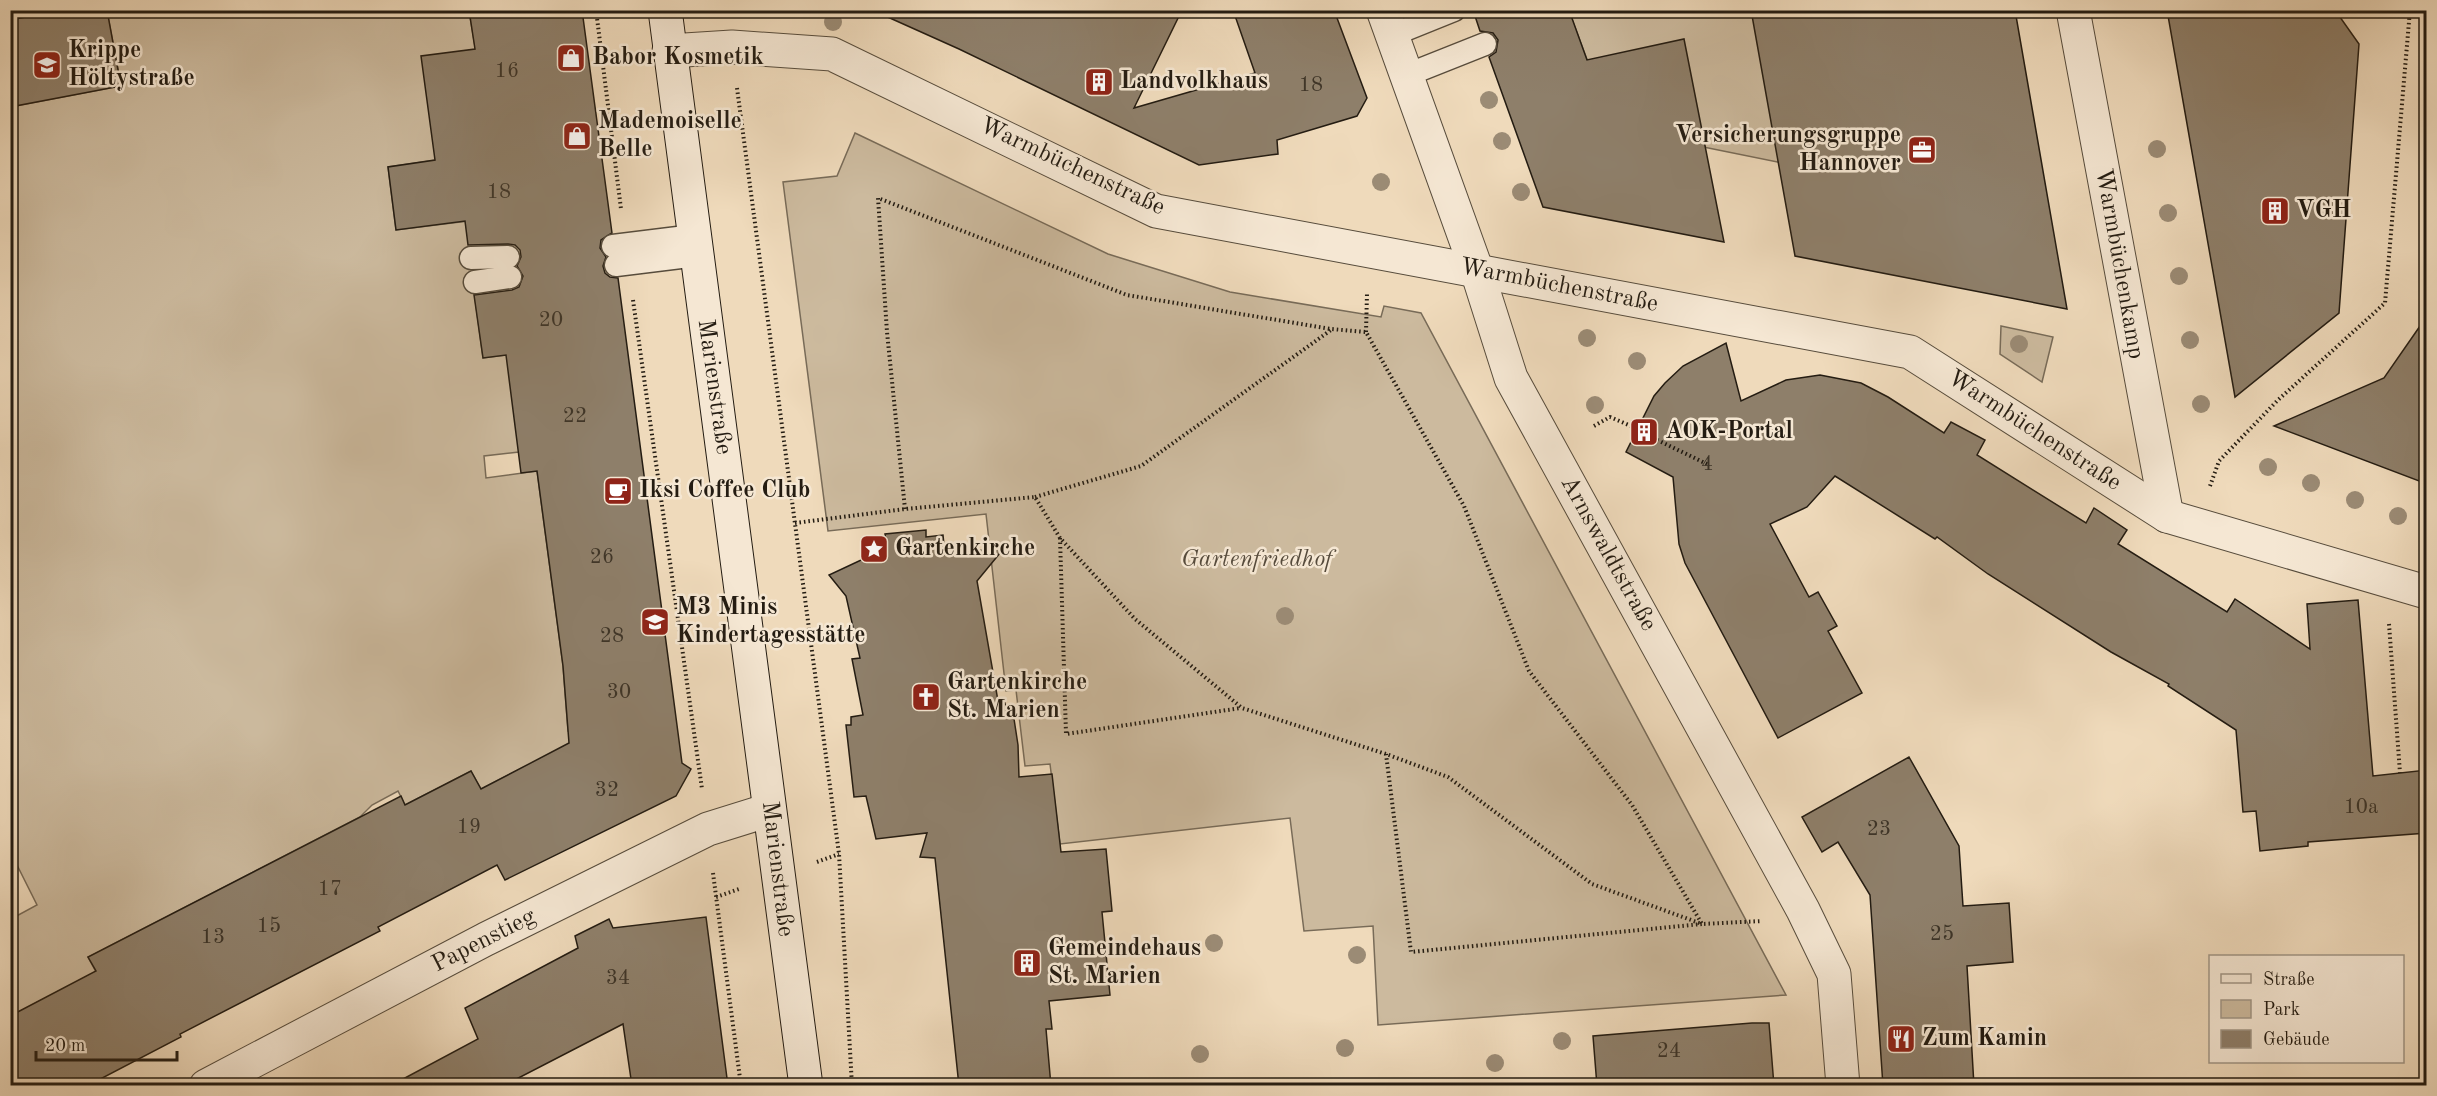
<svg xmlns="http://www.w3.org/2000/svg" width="2437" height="1096" viewBox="0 0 2437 1096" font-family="'Old Standard TT',serif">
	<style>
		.green { fill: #ccba9e; stroke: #786b58; stroke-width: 1.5 }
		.building { fill: #8e7f6a; stroke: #241c12; stroke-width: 1.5 }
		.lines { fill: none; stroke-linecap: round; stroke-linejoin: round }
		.lane-casing { stroke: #574c3c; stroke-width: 25 }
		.street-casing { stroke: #574c3c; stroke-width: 35 }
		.secondary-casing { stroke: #241c12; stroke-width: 35 }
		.path { stroke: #241c12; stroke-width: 4; stroke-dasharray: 1.5 3; stroke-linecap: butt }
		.lane { stroke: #f5e7d3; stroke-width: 22 }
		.street { stroke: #f5e7d3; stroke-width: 33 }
		.secondary { stroke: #f5e7d3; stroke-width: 33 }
		.tree { fill: #9b8b75 }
		.labels { text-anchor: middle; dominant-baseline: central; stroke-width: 5; stroke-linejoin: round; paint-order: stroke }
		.number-label { font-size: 21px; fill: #3e3528 }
		.poi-label { font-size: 24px; font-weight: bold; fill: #241c12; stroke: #f5e7d3; text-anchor: start }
		.street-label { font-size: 24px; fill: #241c12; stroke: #f5e7d3 }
		.park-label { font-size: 24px; font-style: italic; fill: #564b3c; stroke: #f5e7d3 }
	</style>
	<rect width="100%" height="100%" fill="#efdabb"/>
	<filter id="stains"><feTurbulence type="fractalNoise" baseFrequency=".00333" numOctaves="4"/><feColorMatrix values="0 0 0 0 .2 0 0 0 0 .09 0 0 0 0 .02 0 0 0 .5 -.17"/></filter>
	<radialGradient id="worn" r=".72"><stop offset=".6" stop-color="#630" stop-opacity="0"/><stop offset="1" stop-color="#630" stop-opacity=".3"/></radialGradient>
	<g class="green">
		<path d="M107 11H469L493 152 388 167 396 230 501 217 511 286 474 291 483 358 546 350 519 452 484 456 486 478 537 471 563 666 568 731 596 735 522 768 481 789 471 771 405 805 398 791 372 805 360 817 88 957 96 972 11 1016V919L37 905 10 851V107L121 86Z"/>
		<path d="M1569 11H1751L1807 168 1664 139 1598 89Z"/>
		<path d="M855 133 1108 254 1230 292 1381 317 1384 306 1421 313 1786 995 1378 1025 1373 926 1304 931 1290 818 1060 844 1050 764 1025 766 1016 690 1006 691 986 514 828 531 783 182 837 176Z"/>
		<path d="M2001 326 2053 337 2042 382 2000 354Z"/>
	</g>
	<g class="building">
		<path d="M63 10H107L121 86 10 107V20Z"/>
		<path d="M469 10H582L612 233 601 240 600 248 606 257 603 266 605 273 610 277 618 278 682 763 691 769 676 796 505 880 497 865 378 927 380 931 180 1034 181 1037 87 1086H10V1016L96 971 88 957 401 796 405 805 471 771 481 789 569 743 563 666 537 471 521 473 506 355 483 358 474 295 512 290 519 287 523 276 517 266 521 257 520 250 515 245 508 244 468 245 465 221 396 230 388 167 435 160 421 56 475 49Z"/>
		<path d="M872 10H1182L1134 108 1255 73 1233 10H1334L1367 98 1357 116 1277 140 1278 154 1199 165 959 49Z"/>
		<path d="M1473 10H1569L1587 60 1684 39 1724 242 1543 207 1489 57 1496 52 1498 40 1493 33 1480 31Z"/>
		<path d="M1751 10H2015L2067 309 1795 256Z"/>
		<path d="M2167 10H2335L2359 44 2339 313 2235 397Z"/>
		<path d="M2427 316V484L2274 426 2384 378Z"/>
		<path d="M1726 343 1741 401 1786 380 1820 375 1861 383 1888 397 1944 433 1951 422 1985 440 1977 455 2086 523 2094 508 2127 530 2118 544 2227 612 2235 599 2310 649 2307 604 2358 600 2373 776 2427 770V833L2308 842V846L2260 851 2256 811 2243 812 2236 730 2168 686 2169 684 2111 652 1988 574 1937 537 1935 539 1835 476 1807 507 1770 524 1809 597 1818 592 1837 626 1828 631 1862 693 1778 738 1685 563 1679 544 1673 477 1626 452 1654 396 1665 383 1683 366Z"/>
		<path d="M926 530V537L943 535 945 555 1005 547 977 581 998 701 1004 700 1006 707 1012 706 1018 745 1019 777 1052 774 1061 852 1106 849 1112 911 1102 912 1110 995 1049 1001 1052 1029H1046L1051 1086H959L935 858 920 857 927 833 876 839 866 796 854 797 846 725H851V717L863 715 852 659 860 658 846 596 829 575 874 554 872 543 886 541 885 534Z"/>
		<path d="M1909 757 1959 846 1963 906 2009 903 2013 962 1967 966 1974 1086H1883L1870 895 1838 842 1822 852 1802 817Z"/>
		<path d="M706 917 728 1086H632L623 1024 503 1086H390L478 1039 465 1008 578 948 575 936 609 919 613 928Z"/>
		<path d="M1752 1023H1769L1774 1086H1597L1593 1036Z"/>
	</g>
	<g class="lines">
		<g class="lane-casing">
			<g id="lane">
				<path d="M1392 35 1454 10"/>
				<path d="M1407 75 1485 44"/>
				<path d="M613 246 694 236"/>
				<path d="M471 258 508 257"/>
				<path d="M616 265 697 255"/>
				<path d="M475 282 510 277"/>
			</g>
		</g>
		<g class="street-casing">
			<g id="street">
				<path d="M1383 10 1477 271 1511 378 1803 910 1834 974 1843 1086"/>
				<path d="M2073 10 2167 516"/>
				<path d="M669 51 732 47 832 54 1156 211 1910 352 2167 516 2426 592"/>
				<path d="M206 1086 486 939 708 829 769 810"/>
			</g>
		</g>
		<g class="secondary-casing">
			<path id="secondary" d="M665 10 806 1086"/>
		</g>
		<g class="path">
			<path d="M596 10 621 209"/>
			<path d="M737 88 839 854 852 1086"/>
			<path d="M633 300 702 789"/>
			<path d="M1366 332 1367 294"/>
			<path d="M1594 426 1610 417 1638 429"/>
			<path d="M1649 436 1707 464"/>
			<path d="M2210 486 2219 461 2278 400 2385 303 2410 10"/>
			<path d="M1035 497 1141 466 1331 330"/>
			<path d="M905 509 887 332 878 198 1127 295 1331 329 1366 332 1464 506 1529 671 1632 805 1702 924 1762 921"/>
			<path d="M795 523 905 509 1035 497 1060 538 1135 619 1242 708 1386 754 1448 777 1592 884 1702 924 1411 952 1386 754"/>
			<path d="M1060 538 1066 734 1241 708"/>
			<path d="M2389 624 2400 773"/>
			<path d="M817 862 839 854"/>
			<path d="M713 873 741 1086"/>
			<path d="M716 897 739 889"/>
		</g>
		<use href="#lane" class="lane"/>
		<use href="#street" class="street"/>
		<use href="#secondary" class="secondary"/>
	</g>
	<g class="tree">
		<circle cx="833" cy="22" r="9"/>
		<circle cx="1489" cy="100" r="9"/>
		<circle cx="1502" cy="141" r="9"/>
		<circle cx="2157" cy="149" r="9"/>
		<circle cx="1381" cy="182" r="9"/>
		<circle cx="1521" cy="192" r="9"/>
		<circle cx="2168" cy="213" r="9"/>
		<circle cx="2179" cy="276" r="9"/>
		<circle cx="1587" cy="338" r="9"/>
		<circle cx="2190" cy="340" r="9"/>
		<circle cx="2019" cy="344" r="9"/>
		<circle cx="1637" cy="361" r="9"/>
		<circle cx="2201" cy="404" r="9"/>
		<circle cx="1595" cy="405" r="9"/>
		<circle cx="2268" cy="467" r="9"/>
		<circle cx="2311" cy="483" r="9"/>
		<circle cx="2355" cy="500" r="9"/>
		<circle cx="2398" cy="516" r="9"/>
		<circle cx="1285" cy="616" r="9"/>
		<circle cx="1214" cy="943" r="9"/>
		<circle cx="1357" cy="955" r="9"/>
		<circle cx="1562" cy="1041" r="9"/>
		<circle cx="1345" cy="1048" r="9"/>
		<circle cx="1200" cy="1054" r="9"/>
		<circle cx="1495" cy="1063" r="9"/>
	</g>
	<defs>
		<g id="shop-square" transform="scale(1.5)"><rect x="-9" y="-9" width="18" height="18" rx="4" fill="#8f2418" stroke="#f5e7d3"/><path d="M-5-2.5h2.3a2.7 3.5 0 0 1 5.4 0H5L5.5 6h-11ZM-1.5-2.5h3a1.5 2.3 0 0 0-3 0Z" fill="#fff"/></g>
		<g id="school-square" transform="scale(1.5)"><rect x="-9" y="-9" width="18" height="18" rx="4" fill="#8f2418" stroke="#f5e7d3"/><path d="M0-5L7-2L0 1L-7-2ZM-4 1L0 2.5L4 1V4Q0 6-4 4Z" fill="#fff"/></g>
		<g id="building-square" transform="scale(1.5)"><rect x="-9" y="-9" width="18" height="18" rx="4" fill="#8f2418" stroke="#f5e7d3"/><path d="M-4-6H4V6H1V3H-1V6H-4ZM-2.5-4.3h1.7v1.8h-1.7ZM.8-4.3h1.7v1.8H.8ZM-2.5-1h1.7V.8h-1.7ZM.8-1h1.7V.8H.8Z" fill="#fff"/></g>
		<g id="office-square" transform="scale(1.5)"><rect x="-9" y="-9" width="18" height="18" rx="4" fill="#8f2418" stroke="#f5e7d3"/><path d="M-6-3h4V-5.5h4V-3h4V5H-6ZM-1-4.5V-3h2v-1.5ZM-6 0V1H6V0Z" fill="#fff"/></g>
		<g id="cafe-square" transform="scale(1.5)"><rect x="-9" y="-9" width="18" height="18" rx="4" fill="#8f2418" stroke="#f5e7d3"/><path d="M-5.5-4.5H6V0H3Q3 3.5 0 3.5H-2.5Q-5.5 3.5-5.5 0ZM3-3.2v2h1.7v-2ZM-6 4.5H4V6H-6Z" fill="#fff"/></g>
		<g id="sight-square" transform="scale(1.5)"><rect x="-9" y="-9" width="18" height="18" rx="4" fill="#8f2418" stroke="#f5e7d3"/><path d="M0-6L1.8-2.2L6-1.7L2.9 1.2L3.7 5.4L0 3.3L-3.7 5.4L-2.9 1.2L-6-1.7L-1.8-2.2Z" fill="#fff"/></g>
		<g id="church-square" transform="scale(1.5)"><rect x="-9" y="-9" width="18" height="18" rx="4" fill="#8f2418" stroke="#f5e7d3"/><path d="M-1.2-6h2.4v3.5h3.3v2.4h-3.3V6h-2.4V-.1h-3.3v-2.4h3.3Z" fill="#fff"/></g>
		<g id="restaurant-square" transform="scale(1.5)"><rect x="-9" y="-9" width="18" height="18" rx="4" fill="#8f2418" stroke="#f5e7d3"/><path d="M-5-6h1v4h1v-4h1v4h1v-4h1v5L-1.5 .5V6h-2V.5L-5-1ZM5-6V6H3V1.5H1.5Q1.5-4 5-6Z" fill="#fff"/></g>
	</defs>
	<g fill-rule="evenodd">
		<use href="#shop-square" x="571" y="58"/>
		<use href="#school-square" x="47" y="65"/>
		<use href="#building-square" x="1099" y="82"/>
		<use href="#shop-square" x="577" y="136"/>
		<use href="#office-square" x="1922" y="150"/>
		<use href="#building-square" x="2275" y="211"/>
		<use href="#building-square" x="1644" y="432"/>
		<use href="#cafe-square" x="618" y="491"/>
		<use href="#sight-square" x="874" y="549"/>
		<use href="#school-square" x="655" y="622"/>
		<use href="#church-square" x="926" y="697"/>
		<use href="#building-square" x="1027" y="963"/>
		<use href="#restaurant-square" x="1901" y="1039"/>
	</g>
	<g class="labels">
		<g class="number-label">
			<text x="507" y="71">16</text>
			<text x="1311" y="85">18</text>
			<text x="499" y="192">18</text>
			<text x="551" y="320">20</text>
			<text x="575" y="416">22</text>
			<text x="1707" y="464">4</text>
			<text x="602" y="557">26</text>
			<text x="612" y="636">28</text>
			<text x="619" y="692">30</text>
			<text x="607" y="790">32</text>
			<text x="2361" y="807">10a</text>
			<text x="469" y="827">19</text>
			<text x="1879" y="829">23</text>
			<text x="330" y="889">17</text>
			<text x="269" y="926">15</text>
			<text x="1942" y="934">25</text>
			<text x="213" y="937">13</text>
			<text x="618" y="978">34</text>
			<text x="1669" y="1051">24</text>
		</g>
		<g class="poi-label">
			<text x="68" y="51">Krippe<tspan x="68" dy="28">Höltystraße</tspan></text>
			<text x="592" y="58">Babor Kosmetik</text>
			<text x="1120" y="82">Landvolkhaus</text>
			<text x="598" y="122">Mademoiselle<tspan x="598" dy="28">Belle</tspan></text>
			<text x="1901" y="136" text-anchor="end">Versicherungsgruppe<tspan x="1901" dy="28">Hannover</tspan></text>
			<text x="2296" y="211">VGH</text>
			<text x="1665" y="432">AOK-Portal</text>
			<text x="639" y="491">Iksi Coffee Club</text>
			<text x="895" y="549">Gartenkirche</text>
			<text x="676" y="608">M3 Minis<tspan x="676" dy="28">Kindertagesstätte</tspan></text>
			<text x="947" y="683">Gartenkirche<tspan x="947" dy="28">St. Marien</tspan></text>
			<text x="1048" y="949">Gemeindehaus<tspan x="1048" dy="28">St. Marien</tspan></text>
			<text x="1922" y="1039">Zum Kamin</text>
		</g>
		<g class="street-label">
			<text transform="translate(1072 167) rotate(25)">Warmbüchenstraße</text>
			<text transform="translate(2119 264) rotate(80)">Warmbüchenkamp</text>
			<text transform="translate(1559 286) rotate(11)">Warmbüchenstraße</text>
			<text transform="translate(714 387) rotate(82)">Marienstraße</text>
			<text transform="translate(2034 431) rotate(33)">Warmbüchenstraße</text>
			<text transform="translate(1608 554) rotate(61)">Arnswaldtstraße</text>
			<text transform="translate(777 869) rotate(83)">Marienstraße</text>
			<text transform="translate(484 941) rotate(-27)">Papenstieg</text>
		</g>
		<g class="park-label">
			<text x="1257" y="560">Gartenfriedhof</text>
		</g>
	</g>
	<rect width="2437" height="1096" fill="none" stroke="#efdabb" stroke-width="36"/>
	<rect x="12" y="12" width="2413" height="1072" fill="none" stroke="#241c12" stroke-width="3"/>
	<rect x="18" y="18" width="2401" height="1060" fill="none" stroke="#241c12" stroke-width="1.5"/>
	<rect x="2209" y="955" width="195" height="108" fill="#f5e7d3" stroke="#a19686" stroke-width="1.5"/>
	<rect x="2221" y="974" width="30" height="9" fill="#f5e7d3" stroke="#a19686" stroke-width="1.5"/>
	<text x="2263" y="985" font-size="18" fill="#241c12">Straße</text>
	<rect x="2221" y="1000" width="30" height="18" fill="#ccba9e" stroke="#a19686" stroke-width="1.5"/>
	<text x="2263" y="1015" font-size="18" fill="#241c12">Park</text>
	<rect x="2221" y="1030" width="30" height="18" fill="#8e7f6a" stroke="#a19686" stroke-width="1.5"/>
	<text x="2263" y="1045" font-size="18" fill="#241c12">Gebäude</text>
	<path d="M36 1051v9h141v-9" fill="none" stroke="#241c12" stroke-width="3"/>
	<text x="45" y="1051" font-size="18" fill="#241c12" stroke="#f5e7d3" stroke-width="4.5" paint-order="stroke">20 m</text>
	<rect width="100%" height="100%" filter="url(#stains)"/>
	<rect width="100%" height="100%" fill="url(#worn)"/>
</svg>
